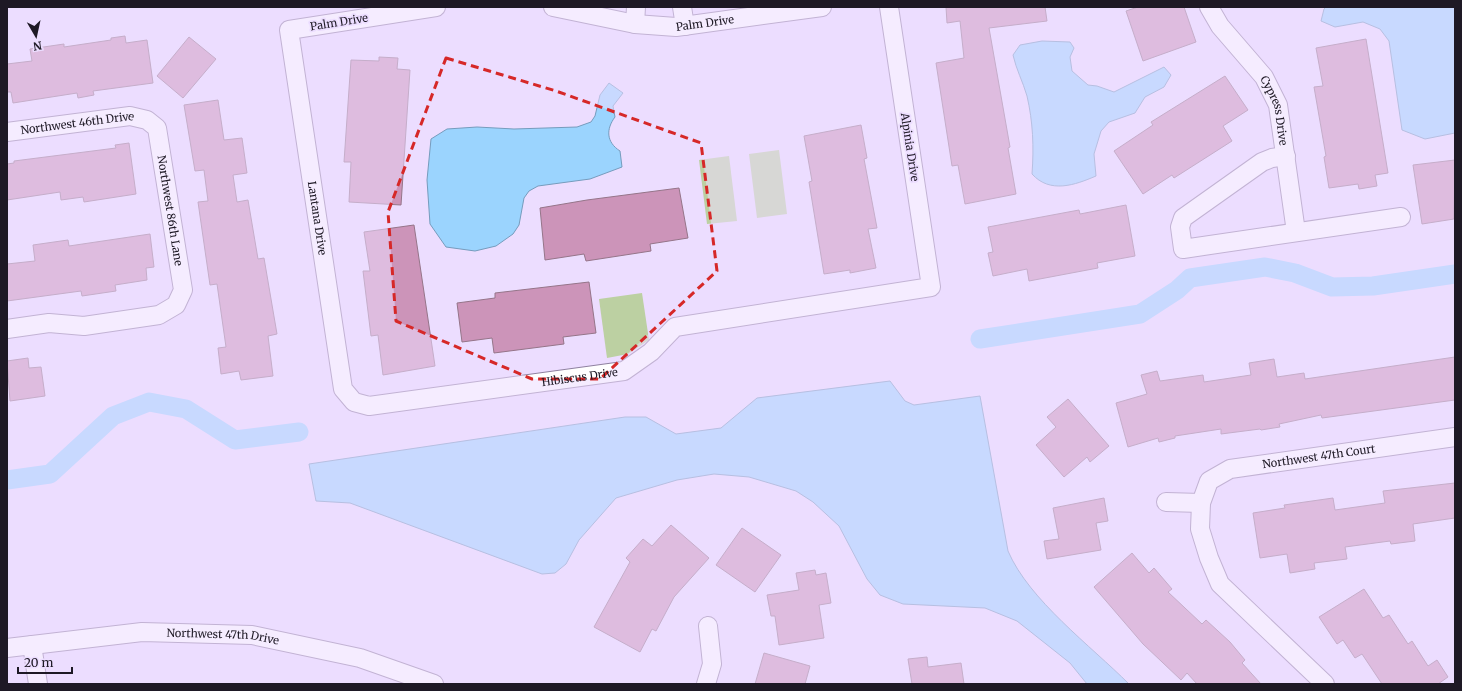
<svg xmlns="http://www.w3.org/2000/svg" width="1462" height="691" viewBox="0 0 1462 691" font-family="Merriweather,serif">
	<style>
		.park { fill: #bcd0a2 }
		.water { fill: #9bd4fe; stroke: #769cbd }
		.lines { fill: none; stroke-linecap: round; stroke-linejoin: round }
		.canal { stroke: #9bd4fe; stroke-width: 19 }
		.building { fill: #cc94b9; stroke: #957589 }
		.street-casing { stroke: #8f81a0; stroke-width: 20 }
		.street { stroke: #fff; stroke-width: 18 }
		.marked { fill: none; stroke: #d62828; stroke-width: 3; stroke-dasharray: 8 5; stroke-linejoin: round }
		.labels { text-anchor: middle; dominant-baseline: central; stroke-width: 3.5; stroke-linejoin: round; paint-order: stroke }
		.street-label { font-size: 11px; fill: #1e1925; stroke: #ecddff }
	</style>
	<rect width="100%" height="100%" fill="#ecddff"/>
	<g class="park">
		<path d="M779 150 787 214 757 218 749 154Z"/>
		<path d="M729 156 737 221 707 224 699 160Z"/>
		<path d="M642 293 649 340 628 354 607 358 599 299Z"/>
	</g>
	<g class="water">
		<path d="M1326 7H1455V133L1425 139 1402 130 1389 41 1380 29 1363 22 1335 27 1321 21 1324 9Z"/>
		<path d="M1042 41 1070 42 1074 48 1070 57 1072 71 1088 85 1097 86 1114 92 1164 67 1171 75 1164 87 1145 97 1135 113 1109 122 1101 131 1094 154 1096 176C1075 185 1050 194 1032 174 1034 147 1033 122 1027 96 1023 82 1016 69 1013 55L1020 45Z"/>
		<path d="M609 83 623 93 613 106 615 117C606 129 606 142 620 151L622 167 590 179 538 186 529 191 524 198 519 225 513 234 496 246 475 251 446 247 430 224 427 180 431 139 447 129 477 127 514 129 577 127 591 122 595 116 600 95Z"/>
		<path d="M890 381 905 401 914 405 980 396 1008 551C1029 600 1091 646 1129 684H1087L1070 663 1017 621 985 608 903 604 880 595 867 579 839 526 813 502 796 491 749 477 714 474 677 480 616 498 579 540 566 564 555 573 542 574 350 503 316 501 309 464 625 417H646L676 434 721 428 757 398Z"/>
	</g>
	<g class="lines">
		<g class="canal">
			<path d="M980 339 1140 314 1177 290 1190 278 1265 267 1295 273 1332 287 1373 286 1455 274"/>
			<path d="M7 480 50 474 113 416 149 402 186 409 235 440 299 432"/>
		</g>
	</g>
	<g class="building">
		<path d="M946 7H1045L1047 21 989 28 1010 147 1008 148 1016 194 965 204 958 165 952 166 936 63 964 58 960 21 947 23Z"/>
		<path d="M1138 7H1184L1196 42 1143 61 1126 11Z"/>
		<path d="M125 36 126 43 147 40 153 83 93 91 94 95 78 98 77 93 13 103 11 92H7V64L32 61 30 49 64 44V47L111 40V38Z"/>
		<path d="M189 37 216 59 183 98 157 76Z"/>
		<path d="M1366 39 1388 173 1375 175 1377 186 1359 189 1358 184 1329 188 1324 157 1326 156 1314 87 1323 86 1316 48Z"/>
		<path d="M379 57 398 58 397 69 410 70 401 205 349 202 351 162H344L351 60 379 61Z"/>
		<path d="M1225 76 1248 110 1223 126 1232 141 1174 178 1172 175 1143 194 1114 151 1153 125 1151 122Z"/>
		<path d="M218 100 224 140 242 138 247 173 233 175 237 202 248 200 258 259 264 258 277 334 268 336 273 376 241 380 239 371 221 374 218 348 226 347 217 284 210 285 198 202 208 201 204 170 195 171 184 105Z"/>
		<path d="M861 125 867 158 864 159 877 228 868 229 876 268 850 273V270L824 274 809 182 812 181 804 136Z"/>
		<path d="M129 143 136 194 84 202 83 197 61 200 60 192 7 200V164L14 163V161L116 148 115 145Z"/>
		<path d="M1455 160 1454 219 1422 224 1413 165Z"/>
		<path d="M679 188 688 238 650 244 651 251 586 261 584 254 545 260 540 208 587 200Z"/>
		<path d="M1126 205 1135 256 1097 263 1098 268 1029 281 1027 269 993 276 988 253 993 252 988 227 1079 210 1080 214Z"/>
		<path d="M414 225 435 366 383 375 378 335 371 336 363 271H370L364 232Z"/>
		<path d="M150 234 154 267 146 268 147 280 115 285 116 291 82 296 81 291 7 301V264L35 261 33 245 68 240 69 246Z"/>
		<path d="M589 282 596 333 563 337 564 344 494 353 492 338 462 342 457 303 495 298V293Z"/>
		<path d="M1455 357V400L1322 418 1321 415 1279 424 1280 427 1261 430 1260 429 1221 434V429L1175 436V438L1159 442 1158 438 1128 447 1116 403 1147 394 1141 375 1157 371 1160 381 1203 375 1204 382 1251 375 1249 363 1274 359 1277 377 1304 373 1305 379Z"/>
		<path d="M28 358 29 368 41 367 45 396 10 401 7 361Z"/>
		<path d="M1068 399 1109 446 1090 462 1087 457 1064 477 1036 445 1056 427 1047 417Z"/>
		<path d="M1455 483V518L1413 524 1415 541 1391 544 1390 541 1345 547 1347 559 1314 563 1315 569 1290 573 1287 554 1260 558 1253 513 1285 508 1284 505 1333 498 1335 510 1385 503 1383 491Z"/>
		<path d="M1104 498 1108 521 1096 523 1101 550 1047 559 1044 541 1059 539 1053 508Z"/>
		<path d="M671 525 709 558 674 597 656 631 652 629 640 652 594 627 630 562 626 558 643 539 652 546Z"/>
		<path d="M742 528 781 555 755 592 716 565Z"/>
		<path d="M1132 553 1149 573 1154 568 1172 589 1168 592 1202 624 1206 620 1230 642 1245 660 1242 663 1261 684H1197L1187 673 1181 680 1143 644 1094 587Z"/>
		<path d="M815 570 816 575 826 573 831 603 819 605 824 638 779 645 775 616H771L767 595 799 590 796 573Z"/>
		<path d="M1364 589 1383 618 1389 615 1408 644 1412 641 1428 666 1437 660 1448 677 1438 684H1382L1362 654 1355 658 1343 640 1337 644 1319 617Z"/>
		<path d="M764 653 810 666 805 684H755Z"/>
		<path d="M927 657 928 667 961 663 964 684H912L908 659Z"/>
	</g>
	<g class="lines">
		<g class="street-casing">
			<g id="street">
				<path id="s1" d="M436 7 289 30 343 389 354 402 369 406 624 371 651 352 675 327 931 287 889 7"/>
				<path id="s2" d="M553 7 635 24 676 27 822 7"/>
				<path d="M682 7 685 26"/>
				<path id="s3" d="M1209 7 1220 26 1264 77 1278 105 1296 232"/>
				<path d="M635 24 636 7"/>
				<path id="s4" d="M7 132 130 116 147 120 157 128 183 290 176 305 159 315 84 326 49 323 7 329"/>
				<path d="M1286 156 1272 158 1262 162 1183 218 1180 227 1183 249 1401 217"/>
				<path d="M1166 502 1201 503"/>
				<path d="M32 645 38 684"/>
				<path id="s5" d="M7 648 142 632 252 635 360 658 434 684"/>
				<path d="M706 684 712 664 708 626"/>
				<path id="s6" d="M1325 684 1220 584 1209 558 1200 529 1201 503 1209 481 1230 469 1455 437"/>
			</g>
		</g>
		<use href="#street" class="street"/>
	</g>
	<path d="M0 0H1462V691H0ZM446 58 556 91 701 143 717 271 600 379H532L396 321 388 212Z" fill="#ecddff" fill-opacity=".55" fill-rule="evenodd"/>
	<path class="marked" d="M446 58 556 91 701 143 717 271 600 379H532L396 321 388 212Z"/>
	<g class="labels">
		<g class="street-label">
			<text transform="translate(339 22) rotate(-9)">Palm Drive</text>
			<text stroke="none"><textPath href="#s2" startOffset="154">Palm Drive</textPath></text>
			<text stroke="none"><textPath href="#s3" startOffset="125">Cypress Drive</textPath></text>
			<text stroke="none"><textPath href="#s4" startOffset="71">Northwest 46th Drive</textPath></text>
			<text transform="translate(910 147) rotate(81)">Alpinia Drive</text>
			<text stroke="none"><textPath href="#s4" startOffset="238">Northwest 86th Lane</textPath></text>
			<text stroke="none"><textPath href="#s1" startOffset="339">Lantana Drive</textPath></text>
			<text stroke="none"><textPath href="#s1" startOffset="757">Hibiscus Drive</textPath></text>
			<text stroke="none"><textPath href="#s6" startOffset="367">Northwest 47th Court</textPath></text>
			<text stroke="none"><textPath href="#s5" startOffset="217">Northwest 47th Drive</textPath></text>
		</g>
	</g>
	<rect width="1462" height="691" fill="none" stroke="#1e1925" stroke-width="16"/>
	<g transform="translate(36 36) rotate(171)" stroke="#ecddff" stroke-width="3" paint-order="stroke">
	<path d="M0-3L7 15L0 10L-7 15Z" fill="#1e1925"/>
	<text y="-6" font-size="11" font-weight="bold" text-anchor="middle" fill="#1e1925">N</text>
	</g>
	<path d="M18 667v6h54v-6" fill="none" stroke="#1e1925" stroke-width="2"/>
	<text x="24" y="667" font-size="12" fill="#1e1925" stroke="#ecddff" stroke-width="3" paint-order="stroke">20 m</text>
</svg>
